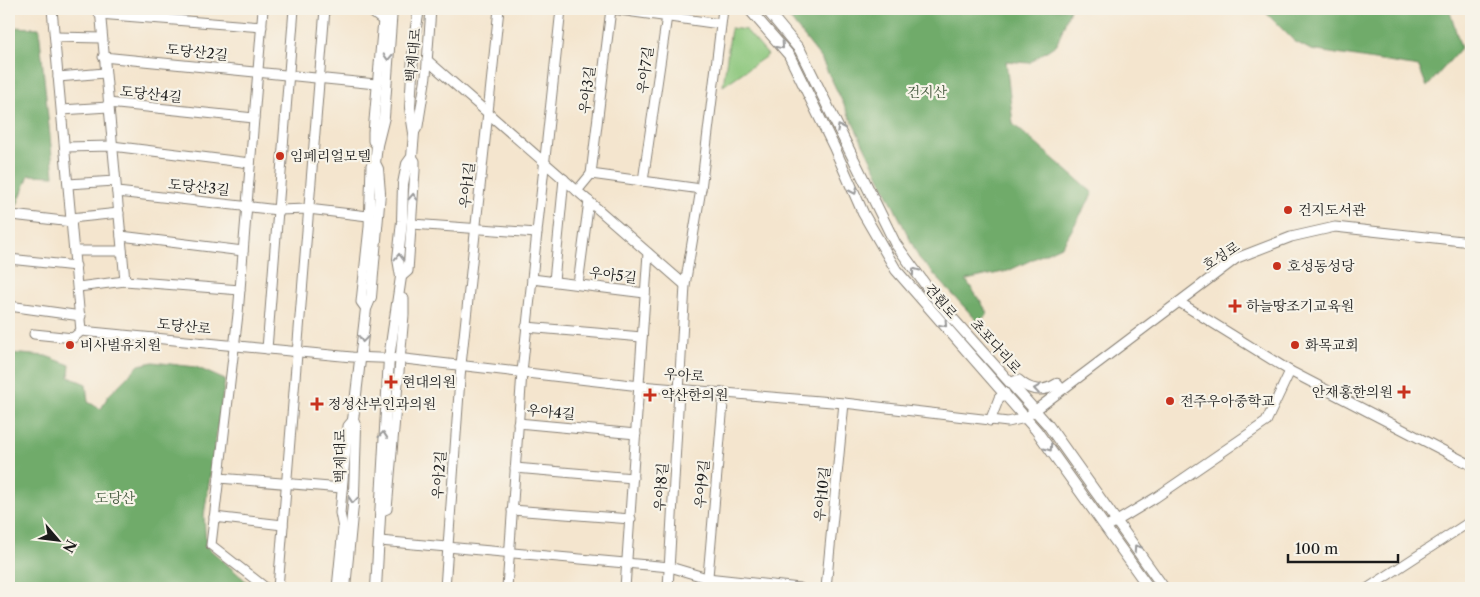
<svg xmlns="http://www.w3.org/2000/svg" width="1480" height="597" viewBox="0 0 1480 597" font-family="'Libre Caslon Text','Noto Serif KR',serif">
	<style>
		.green { fill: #8bc67b; stroke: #54714c }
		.forest { fill: #70ab6b; stroke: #466444 }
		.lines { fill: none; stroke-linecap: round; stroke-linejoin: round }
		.minor-casing { stroke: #888075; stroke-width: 11 }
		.tertiary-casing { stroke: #888075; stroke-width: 12 }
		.minor { stroke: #fff; stroke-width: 9 }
		.tertiary { stroke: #fff; stroke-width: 10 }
		.oneway { stroke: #999 }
		.poi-dot { fill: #c8321e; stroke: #f7f3e8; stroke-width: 2 }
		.labels { text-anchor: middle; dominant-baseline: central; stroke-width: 4.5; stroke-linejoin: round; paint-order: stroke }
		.street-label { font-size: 14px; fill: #1c1c1c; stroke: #f7f3e8 }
		.park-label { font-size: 14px; fill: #43583d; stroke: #f7f3e8 }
		.poi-label { font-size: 14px; fill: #1c1c1c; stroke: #f7f3e8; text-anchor: start }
	</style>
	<rect width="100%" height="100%" fill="#f7f3e8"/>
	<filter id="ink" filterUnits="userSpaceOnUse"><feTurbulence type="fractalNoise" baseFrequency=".02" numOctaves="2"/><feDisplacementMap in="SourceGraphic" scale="10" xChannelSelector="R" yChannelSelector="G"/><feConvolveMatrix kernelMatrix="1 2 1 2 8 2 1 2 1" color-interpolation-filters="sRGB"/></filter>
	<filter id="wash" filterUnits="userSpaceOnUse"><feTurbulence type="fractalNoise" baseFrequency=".0096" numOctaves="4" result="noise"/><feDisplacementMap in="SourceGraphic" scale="20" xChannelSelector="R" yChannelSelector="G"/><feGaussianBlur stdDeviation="1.12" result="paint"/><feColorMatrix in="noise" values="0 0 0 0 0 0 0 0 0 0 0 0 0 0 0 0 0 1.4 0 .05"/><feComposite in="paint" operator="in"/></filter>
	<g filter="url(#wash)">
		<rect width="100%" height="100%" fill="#f4e5ce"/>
		<path class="green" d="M731 28 746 30 768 55 723 86Z"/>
		<g class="forest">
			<path d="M782 9H1070L1057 44 1029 63 1006 61 1013 124 1093 193 1063 245 1008 271 966 280 988 313 979 323 919 258 821 58Z"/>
			<path d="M1262 9H1449L1461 48 1427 87 1419 67 1311 50 1294 41Z"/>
			<path d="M9 27 39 28 54 176 29 175 15 210 9 214Z"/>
			<path d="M9 353 46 356 70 365 69 377 86 384 88 402 101 409 108 396 139 365 153 362 196 367 225 380 204 515 206 546 254 588H9Z"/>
		</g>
	</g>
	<g filter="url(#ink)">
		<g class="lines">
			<g class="minor-casing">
				<g id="minor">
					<path d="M52 9 81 331"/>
					<path d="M100 9 125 281"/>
					<path d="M263 9 238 314 211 545 266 588"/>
					<path d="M368 9 382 20"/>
					<path d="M612 9 720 24"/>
					<path d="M99 14 262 27"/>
					<path d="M55 37 102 38"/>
					<path d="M103 57 376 84"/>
					<path d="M427 60 685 285"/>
					<path d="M58 77 105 73"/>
					<path d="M108 103 254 118"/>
					<path d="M62 110 108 107"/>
					<path d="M414 133 418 126 426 76 431 9"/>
					<path d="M377 145 373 141V132L384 9"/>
					<path d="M65 147 112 146 250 163"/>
					<path d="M591 174 611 9"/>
					<path d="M643 181 668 9"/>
					<path d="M68 184 115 181"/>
					<path d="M577 191 591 174 701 189"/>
					<path d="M117 192 278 210 308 209 368 216"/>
					<path d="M71 218 119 213"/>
					<path d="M9 221 12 215 72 222"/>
					<path d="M412 224 537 233"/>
					<path d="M121 236 243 251"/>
					<path d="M75 251H122"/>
					<path d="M9 259 76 266"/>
					<path d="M401 277 408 271 415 170V161L412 157"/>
					<path d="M532 279 645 293"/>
					<path d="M554 281 564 179"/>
					<path d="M578 284 589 201"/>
					<path d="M78 287 125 281 240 290"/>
					<path d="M1179 302 1290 371 1471 465"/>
					<path d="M9 306 81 316"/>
					<path d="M366 309 361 302 369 227 371 165 375 163"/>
					<path d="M526 327 642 337"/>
					<path d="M81 331 352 357 405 359 640 386 844 403 1008 422 1025 418 1237 258 1291 237 1335 227 1471 242"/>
					<path d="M34 334 73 338 81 331"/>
					<path d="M267 349 294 9"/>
					<path d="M990 421 999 398 1005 393"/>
					<path d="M518 423 636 434"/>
					<path d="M515 468 633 478"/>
					<path d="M219 478 342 488"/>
					<path d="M512 510 631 519"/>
					<path d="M382 511 387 509 404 315V299L399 297"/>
					<path d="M214 517 283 525"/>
					<path d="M1107 527 1155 498 1266 422 1290 371"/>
					<path d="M380 541 670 567 707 578 800 588"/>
					<path d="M278 588 325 9"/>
					<path d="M337 588 343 528 340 513 348 426 353 420"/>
					<path d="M445 588 461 365 499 9"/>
					<path d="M507 588 522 372 561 9"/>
					<path d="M625 588 648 253"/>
					<path d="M668 588 685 285 701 189 723 9"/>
					<path d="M707 588 724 392"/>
					<path d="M826 588 844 403"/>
					<path d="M1368 588 1471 521"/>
				</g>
			</g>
			<g class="tertiary-casing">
				<g id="tertiary">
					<path d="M749 9 789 55 834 147 863 213 896 270 1036 430 1149 588"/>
					<path d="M766 9 800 50 895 243 938 302 1048 425 1164 588"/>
					<path d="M1011 383 1018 380C1030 391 1042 393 1057 384L1061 389"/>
					<path d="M345 588 354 495 356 427 353 420 366 309 371 297 380 193 378 169 375 163 377 145 384 117 392 9"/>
					<path d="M376 588 389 358 401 277 398 259 402 221 403 184 407 164 412 157 414 133 410 108 414 39 419 9"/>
				</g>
			</g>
			<use href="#minor" class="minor"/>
			<use href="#tertiary" class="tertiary"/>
		</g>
		<defs><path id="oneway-chevron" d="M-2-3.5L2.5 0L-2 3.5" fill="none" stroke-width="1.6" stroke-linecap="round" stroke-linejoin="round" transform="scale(1.25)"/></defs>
		<g class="oneway">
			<use href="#oneway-chevron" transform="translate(781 46) rotate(49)"/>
			<use href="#oneway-chevron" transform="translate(388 57) rotate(92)"/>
			<use href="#oneway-chevron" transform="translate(840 128) rotate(-117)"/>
			<use href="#oneway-chevron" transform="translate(854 191) rotate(66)"/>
			<use href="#oneway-chevron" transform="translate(413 197) rotate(-87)"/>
			<use href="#oneway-chevron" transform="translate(399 257) rotate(-89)"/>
			<use href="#oneway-chevron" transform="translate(915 271) rotate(-126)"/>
			<use href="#oneway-chevron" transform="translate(944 324) rotate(48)"/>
			<use href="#oneway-chevron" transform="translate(363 339) rotate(97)"/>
			<use href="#oneway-chevron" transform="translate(1037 389) rotate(-172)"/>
			<use href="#oneway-chevron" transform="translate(383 435) rotate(-85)"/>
			<use href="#oneway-chevron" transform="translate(1049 448) rotate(55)"/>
			<use href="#oneway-chevron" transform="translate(353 500) rotate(95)"/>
			<use href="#oneway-chevron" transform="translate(1137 548) rotate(-125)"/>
		</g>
	</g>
	<g class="poi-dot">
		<circle cx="280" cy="156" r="5"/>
		<circle cx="1288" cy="210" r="5"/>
		<circle cx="1277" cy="266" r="5"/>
		<path d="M1232.5 298.5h5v5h5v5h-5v5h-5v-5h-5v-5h5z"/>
		<circle cx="70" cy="345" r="5"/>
		<circle cx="1295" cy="345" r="5"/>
		<path d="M388.5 374.5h5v5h5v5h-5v5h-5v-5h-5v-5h5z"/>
		<path d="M1401.5 384.5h5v5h5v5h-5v5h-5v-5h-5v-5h5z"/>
		<path d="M647.5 387.5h5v5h5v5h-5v5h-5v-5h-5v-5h5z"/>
		<circle cx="1170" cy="401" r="5"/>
		<path d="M314.5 396.5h5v5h5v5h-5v5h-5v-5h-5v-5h5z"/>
	</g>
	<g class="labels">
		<g class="street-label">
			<text transform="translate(197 52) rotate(6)">도당산2길</text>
			<text transform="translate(413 55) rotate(-85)">백제대로</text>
			<text transform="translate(645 70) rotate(-82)">우아7길</text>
			<text transform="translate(587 90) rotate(-83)">우아3길</text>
			<text transform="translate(151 94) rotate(6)">도당산4길</text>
			<text transform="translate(467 185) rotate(-84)">우아1길</text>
			<text transform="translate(199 187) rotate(6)">도당산3길</text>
			<text transform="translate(1221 256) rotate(-33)">호성로</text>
			<text transform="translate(613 275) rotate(7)">우아5길</text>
			<text transform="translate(941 301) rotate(49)">견훤로</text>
			<text transform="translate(184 326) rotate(6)">도당산로</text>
			<text transform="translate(996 346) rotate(48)">초포다리로</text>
			<text transform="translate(684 375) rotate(4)">우아로</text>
			<text transform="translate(551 412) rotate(5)">우아4길</text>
			<text transform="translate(340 456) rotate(-90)">백제대로</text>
			<text transform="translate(439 475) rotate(-86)">우아2길</text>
			<text transform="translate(702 484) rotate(-85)">우아9길</text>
			<text transform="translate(661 487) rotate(-86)">우아8길</text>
			<text transform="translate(822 494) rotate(-84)">우아10길</text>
		</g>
		<g class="park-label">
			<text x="927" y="92">건지산</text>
			<text x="115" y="498">도당산</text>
		</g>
		<g class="poi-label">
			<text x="290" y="156">임페리얼모텔</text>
			<text x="1298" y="210">건지도서관</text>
			<text x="1287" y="266">호성동성당</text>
			<text x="1246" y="306">하늘땅조기교육원</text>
			<text x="80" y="345">비사벌유치원</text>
			<text x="1305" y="345">화목교회</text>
			<text x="402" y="382">현대의원</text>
			<text x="1393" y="392" text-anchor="end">안재홍한의원</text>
			<text x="661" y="395">약산한의원</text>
			<text x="1180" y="401">전주우아중학교</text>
			<text x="328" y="404">정성산부인과의원</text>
		</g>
	</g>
	<rect width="1480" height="597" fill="none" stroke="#f7f3e8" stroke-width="30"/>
	<g transform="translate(58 540) rotate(118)" stroke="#f7f3e8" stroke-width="4" paint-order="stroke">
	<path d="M0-4L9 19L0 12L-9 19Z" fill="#1c1c1c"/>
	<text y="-8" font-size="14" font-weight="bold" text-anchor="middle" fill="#1c1c1c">N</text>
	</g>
	<path d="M1288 554v8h110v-8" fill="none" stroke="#1c1c1c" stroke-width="2.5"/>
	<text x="1295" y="554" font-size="15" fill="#1c1c1c" stroke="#f7f3e8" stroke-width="4" paint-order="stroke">100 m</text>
</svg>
